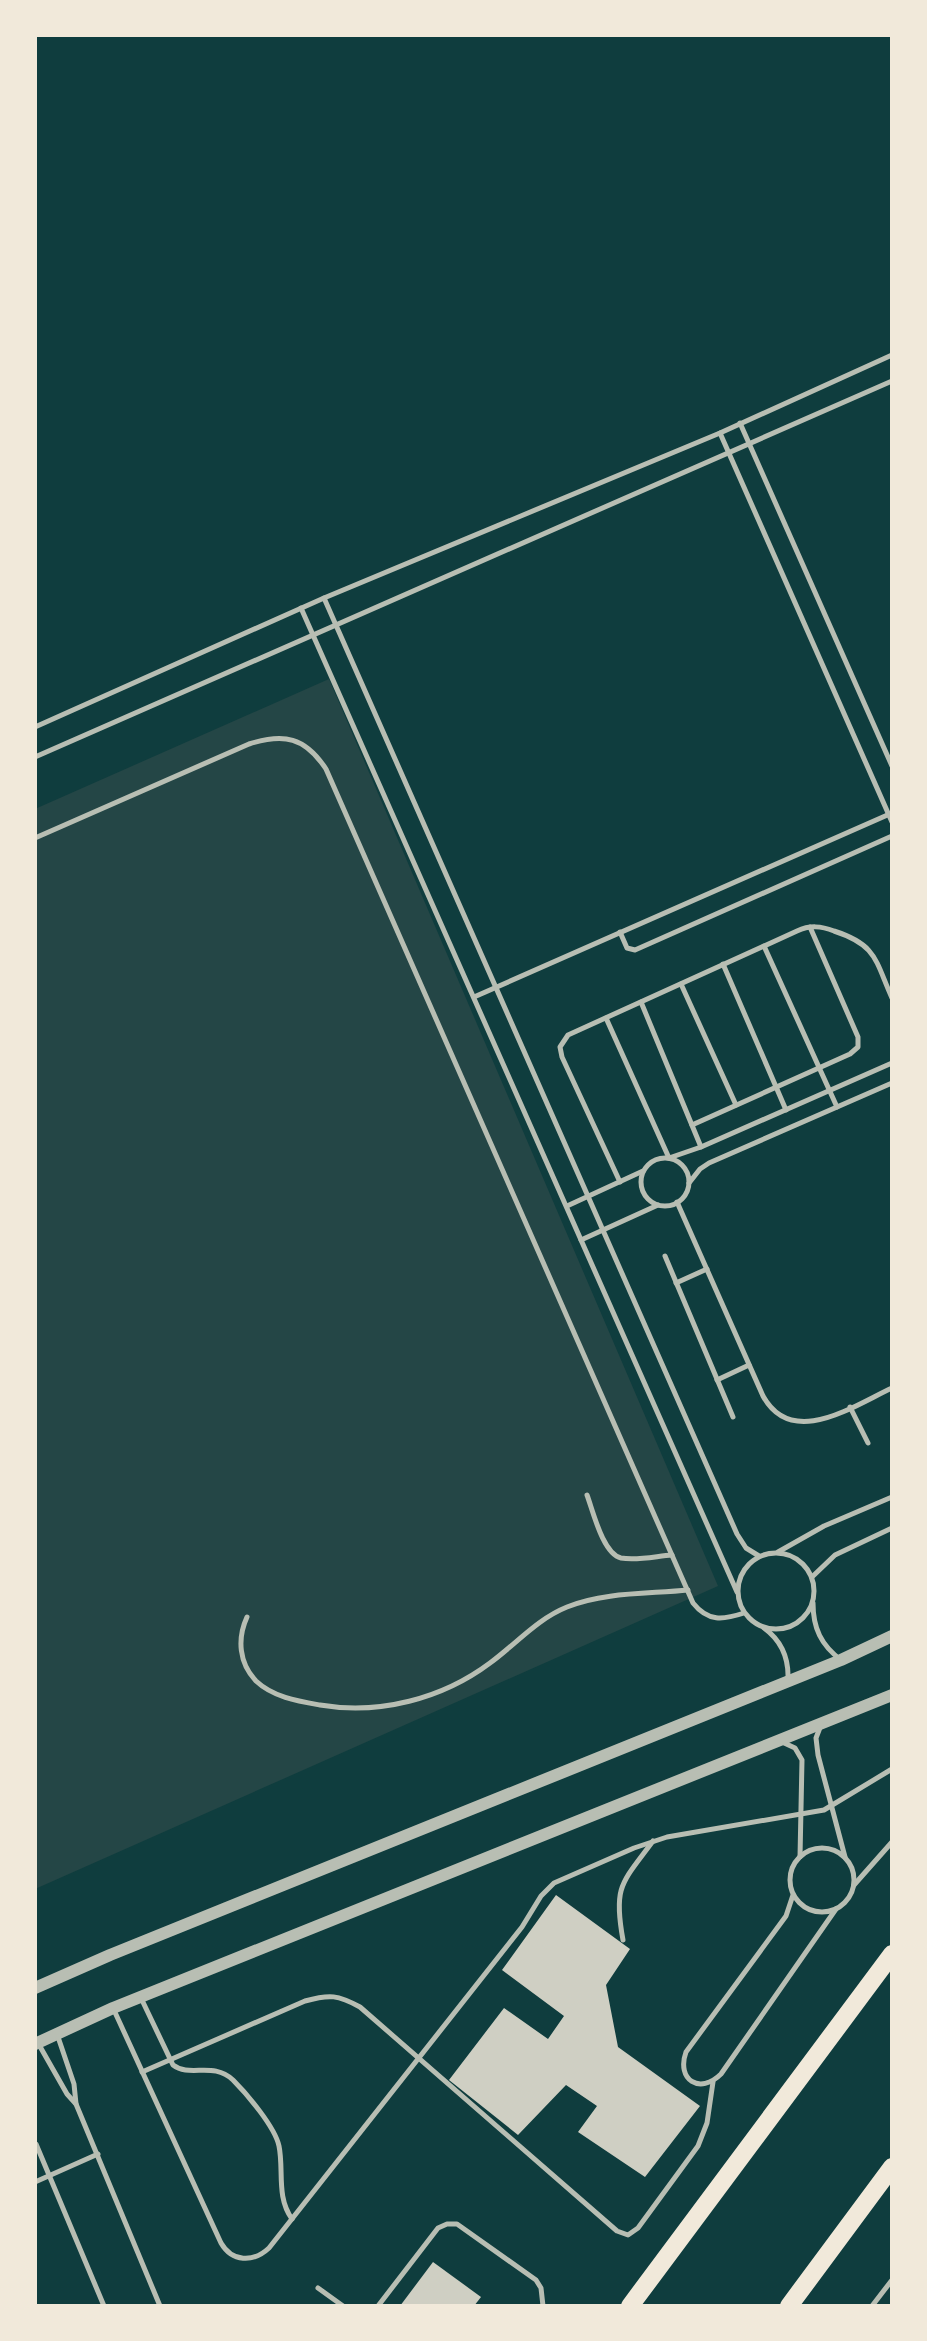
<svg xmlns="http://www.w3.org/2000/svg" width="927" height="2341" viewBox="0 0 927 2341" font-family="'IBM Plex Sans',sans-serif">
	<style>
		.green { fill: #244646 }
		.building { fill: #cfcfc3 }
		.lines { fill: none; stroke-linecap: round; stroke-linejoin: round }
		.service { stroke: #b8beb3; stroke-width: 5 }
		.tertiary { stroke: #b8beb3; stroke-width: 12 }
		.primary { stroke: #f1e9da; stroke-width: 18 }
	</style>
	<rect width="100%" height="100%" fill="#0f3d3e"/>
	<path class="green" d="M329 679 718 1586 35 1889V809Z"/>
	<g class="building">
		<path d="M556 1895 630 1949 606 1985 618 2047 700 2106 645 2177 578 2132 597 2106 566 2085 518 2135 449 2080 504 2008 548 2039 564 2016 502 1970Z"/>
		<path d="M433 2262 481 2297 474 2306H400Z"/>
	</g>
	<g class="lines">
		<g class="service">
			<path d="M740 423 892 766"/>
			<path d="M720 433 892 822"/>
			<path d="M324 598 737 1534 746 1548 759 1556"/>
			<path d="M301 608 737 1592"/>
			<path d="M35 727 324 598 720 433 892 355"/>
			<path d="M35 757 892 381"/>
			<path d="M35 838 249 744C284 733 305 737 326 769L693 1603C708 1622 723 1620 744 1613"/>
			<path d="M620 932 627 948 635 950 892 836"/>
			<path d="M764 946 837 1107"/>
			<path d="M723 964 786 1110"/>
			<path d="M681 984 736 1105"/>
			<path d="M474 997 892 813"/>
			<path d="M641 1002 701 1147"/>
			<path d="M606 1018 669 1158 701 1147 892 1063"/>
			<path d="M692 1125 850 1054 858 1047V1037L810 927"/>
			<circle cx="665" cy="1182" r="24"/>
			<path d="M620 1182 562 1057 560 1047 568 1035 797 931C810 925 821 926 834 931 877 945 875 960 892 998"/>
			<path d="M689 1183 700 1169 709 1163 892 1083"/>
			<path d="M677 1202 763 1396C792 1449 853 1406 892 1388"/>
			<path d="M567 1206 643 1171"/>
			<path d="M581 1240 658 1205"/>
			<path d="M665 1256 733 1417"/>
			<path d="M676 1283 707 1269"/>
			<path d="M717 1380 749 1365"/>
			<path d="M850 1407 868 1443"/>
			<path d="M587 1495C593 1511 603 1554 621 1558 637 1561 657 1556 672 1555"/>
			<path d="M778 1552 824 1526 892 1497"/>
			<circle cx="776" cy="1591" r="38"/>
			<path d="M812 1577 835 1555 892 1528"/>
			<path d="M813 1603C813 1628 821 1645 841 1660"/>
			<path d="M247 1617C237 1639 239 1663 256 1681 273 1697 297 1701 320 1705 379 1715 442 1699 490 1663 516 1644 537 1619 567 1607 604 1592 649 1594 688 1590"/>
			<path d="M764 1628C782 1641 789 1658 788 1680"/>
			<path d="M821 1725 816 1738 818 1755 845 1857"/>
			<path d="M782 1742 795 1748 802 1760 800 1857"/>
			<circle cx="822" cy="1880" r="32"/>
			<path d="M854 1885 892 1842"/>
			<path d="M793 1895 786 1916 686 2052C676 2080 700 2095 721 2074L836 1909"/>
			<path d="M623 1940C613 1886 622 1883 653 1841"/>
			<path d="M141 1998 173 2065C190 2078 213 2061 233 2080 247 2094 275 2127 279 2146 284 2170 276 2197 292 2219"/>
			<path d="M113 2008 221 2243C232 2262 253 2263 269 2248L522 1927 541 1896 554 1883 634 1848 667 1837 824 1810 892 1769"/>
			<path d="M57 2034 74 2084 76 2104"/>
			<path d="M38 2043 67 2094 76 2104 160 2306"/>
			<path d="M142 2072 305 2001C330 1994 338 1995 360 2007L617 2231 628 2235 638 2228 698 2146 707 2123 713 2082"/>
			<path d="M36 2144 104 2306"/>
			<path d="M35 2182 98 2154"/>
			<path d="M318 2288 343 2306"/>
			<path d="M378 2306 438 2228 447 2224H457L536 2280 541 2288 543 2306"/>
			<path d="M872 2306 892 2280"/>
		</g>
		<g class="tertiary">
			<path d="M35 1988 110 1955 841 1660 892 1636"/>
			<path d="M35 2044 113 2008 892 1695"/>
		</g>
		<g class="primary">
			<path d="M630 2306 892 1954"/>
			<path d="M789 2306 892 2167"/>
		</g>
	</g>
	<rect width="927" height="2341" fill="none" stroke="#f1e9da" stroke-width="74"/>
</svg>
